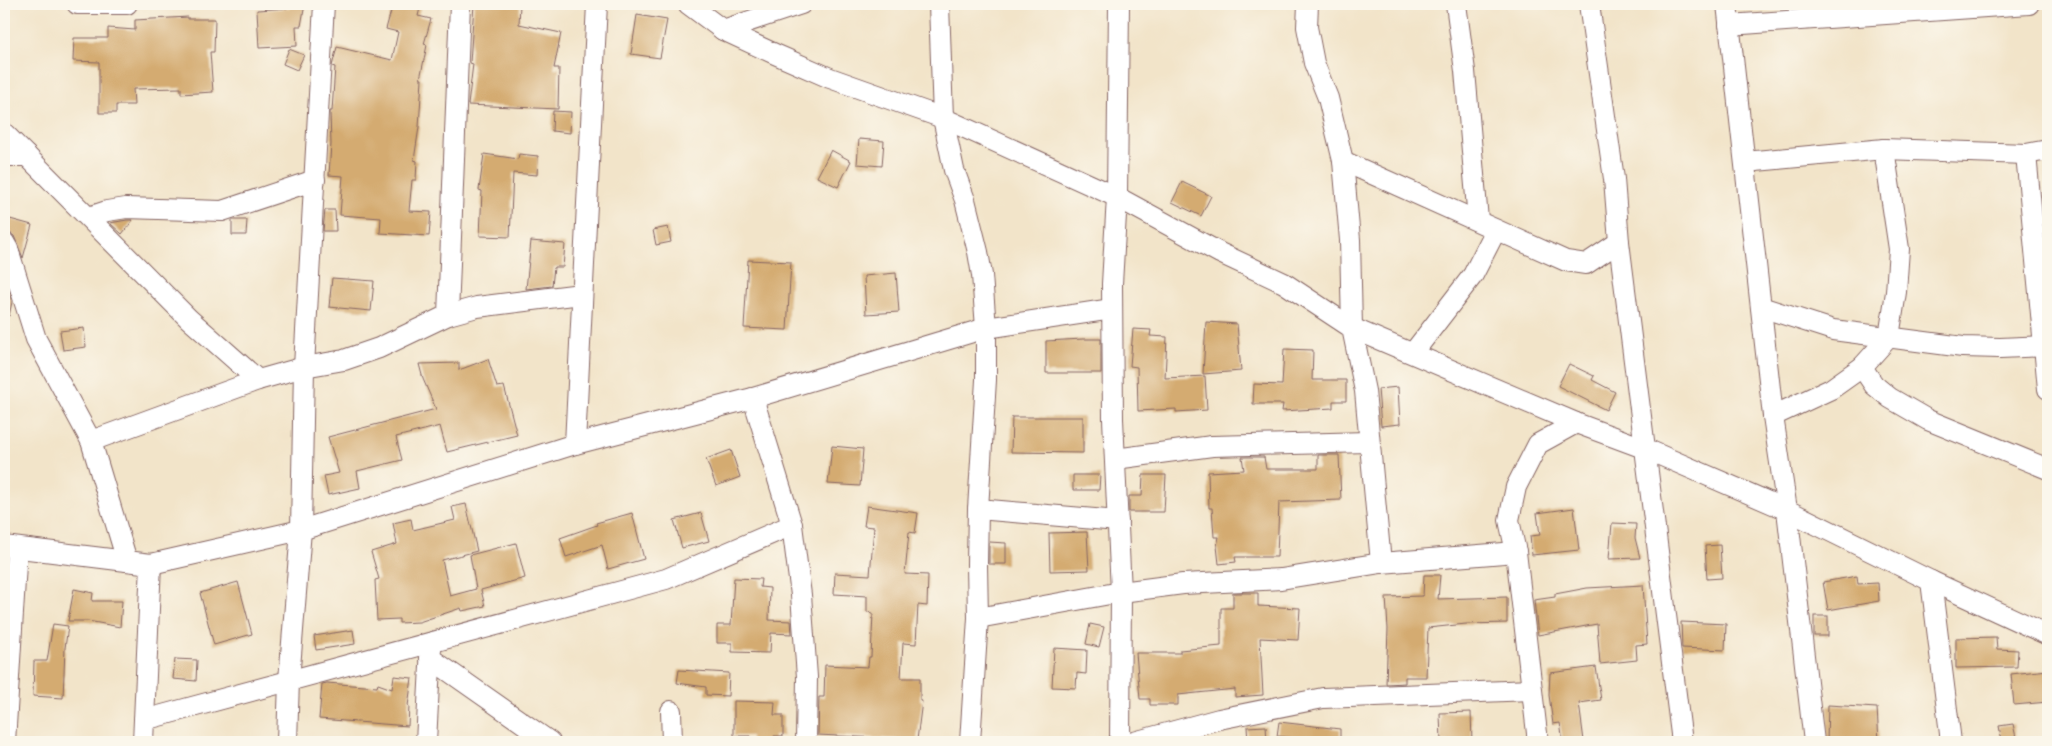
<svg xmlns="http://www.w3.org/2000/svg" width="2052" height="746" viewBox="0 0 2052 746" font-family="Alegreya,serif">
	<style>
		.building { fill: #d4ab71 }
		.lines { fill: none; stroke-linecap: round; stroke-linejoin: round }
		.minor-casing { stroke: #856462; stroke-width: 22 }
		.minor { stroke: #fff; stroke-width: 20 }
	</style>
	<rect width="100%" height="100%" fill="#fbf7ec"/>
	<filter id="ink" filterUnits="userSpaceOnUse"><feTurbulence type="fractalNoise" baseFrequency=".02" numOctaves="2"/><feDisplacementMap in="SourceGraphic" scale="10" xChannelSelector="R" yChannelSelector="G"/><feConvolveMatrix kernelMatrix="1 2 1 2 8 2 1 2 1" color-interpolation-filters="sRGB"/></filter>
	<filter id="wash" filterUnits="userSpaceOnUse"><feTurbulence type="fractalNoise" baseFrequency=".0096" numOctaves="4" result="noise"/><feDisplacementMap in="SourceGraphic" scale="20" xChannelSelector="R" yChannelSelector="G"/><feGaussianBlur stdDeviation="1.12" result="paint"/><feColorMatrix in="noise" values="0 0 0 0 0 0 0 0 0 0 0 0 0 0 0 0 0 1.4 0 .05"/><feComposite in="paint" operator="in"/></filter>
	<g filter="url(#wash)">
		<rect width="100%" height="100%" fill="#f2e4c9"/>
		<g id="blocks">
			<g class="building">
				<path d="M289 4H305L301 26H296L297 46 259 48 257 10 289 8Z"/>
				<path d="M393 4H421L418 16 431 19 424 44 427 45 420 79H422L419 127 414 160 417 161 416 180H412L409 211 431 212 429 236 380 233 381 218 340 215 343 176 329 175 331 144 330 113V111H332L335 67 332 66 337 47 392 60 398 32 386 29Z"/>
				<path d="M474 4H520L519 24 561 33 554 68H559L558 109 468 105 473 64 470 63Z"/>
				<path d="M637 15 667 20 660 58 631 54Z"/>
				<path d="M188 17V19H215L214 52H210L213 92 181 94V88L133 89 134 105H116V113H99V62L73 61 74 38H108V28L135 30V20Z"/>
				<path d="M289 49 304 55 297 70 283 64Z"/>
				<path d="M553 111 571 112 570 133 552 131Z"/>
				<path d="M859 139 884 141 882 166 857 164Z"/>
				<path d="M831 150 851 161 838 187 817 177Z"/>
				<path d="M484 154 518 159 519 154 538 156 537 175 513 173 510 237 480 236 482 191 479 190Z"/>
				<path d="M1182 182 1211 196 1201 216 1172 202Z"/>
				<path d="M325 210H335L336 231H323Z"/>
				<path d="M10 219 32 225 23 258 14 236 7 231Z"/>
				<path d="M127 220H133L122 234 110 223Z"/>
				<path d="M232 220H247L246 235H232Z"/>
				<path d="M668 227 671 242 656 245 653 230Z"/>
				<path d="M531 241 565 244 563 267H554L552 286 526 289Z"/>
				<path d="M748 260 791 262 787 330 744 328Z"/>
				<path d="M896 273 899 312 866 314 864 276Z"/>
				<path d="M4 275 12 302 9 316 4 315Z"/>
				<path d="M332 278 374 281 371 311 329 307Z"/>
				<path d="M1206 322 1237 324 1241 371 1203 374Z"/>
				<path d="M84 328 86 347 63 350 60 331Z"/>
				<path d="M1133 329 1151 330 1150 336 1167 337 1165 378 1205 376 1207 410 1176 412V409L1138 411 1137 367 1130 366Z"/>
				<path d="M1083 339H1101V373H1046V341Z"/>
				<path d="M1284 349 1313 350 1312 380H1346V401H1333V408L1282 411 1283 404H1253L1254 384 1282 385Z"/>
				<path d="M488 359 497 387 504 386 517 435 447 452 440 426 396 437 402 460 357 471 360 488 328 495 324 476 339 473 328 437 436 409 423 379 419 364 459 363V370Z"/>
				<path d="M1569 364 1594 376 1592 380 1615 392 1606 410 1558 386Z"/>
				<path d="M1398 387 1400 424 1381 426 1378 389Z"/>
				<path d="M1012 417H1083V453L1011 452Z"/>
				<path d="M832 446 863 449 860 486 828 484Z"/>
				<path d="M731 450 740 477 716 486 706 459Z"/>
				<path d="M1318 455H1339L1341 500 1279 502 1277 557H1235L1236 562 1219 564 1217 546 1219 537H1214L1212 508H1209L1208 472 1244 470 1242 457H1264L1266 469H1318Z"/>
				<path d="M1073 475H1100L1099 490H1073Z"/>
				<path d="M1143 475H1166L1164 512H1129V496H1142Z"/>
				<path d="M466 504 477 551 442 560 450 596 476 589 470 555 516 543 525 578 481 590 485 606 462 611 461 608 419 622 399 623V619L377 620 375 580 379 579 371 552 397 544 393 523 411 519 413 530 455 520 452 507Z"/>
				<path d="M867 506 918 513 915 533 909 532 905 574 928 575 927 606 918 605 916 644 903 643 901 678H920V700L922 701 917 740 818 735 819 697H824L825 665 868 667 869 657H871L873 613 867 612V596L834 594 835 573 870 575 874 527 864 526Z"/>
				<path d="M1574 508 1579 550 1532 555 1530 536 1540 535 1537 513Z"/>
				<path d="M632 513 644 559 608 569 602 545 566 557 560 538 597 525 596 523Z"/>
				<path d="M701 513 709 541 682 548 674 520Z"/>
				<path d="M1612 523 1636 524 1635 538 1640 558 1609 559Z"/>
				<path d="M1087 532 1089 570 1050 571 1049 533Z"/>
				<path d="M989 542 1006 543V564H989Z"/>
				<path d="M1720 545 1722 578 1707 579 1705 546Z"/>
				<path d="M1424 575H1440L1438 599 1507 597V623L1466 624 1428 628 1426 677H1405V683L1386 684 1388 629 1386 597 1423 596Z"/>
				<path d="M1857 576 1858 584 1878 583 1879 601 1828 610 1823 582Z"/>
				<path d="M734 578 761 579 760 587 770 588 769 620 791 621 792 634 771 633 770 653 732 652V643H717V625H731Z"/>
				<path d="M238 582 252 634 214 645 200 593Z"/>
				<path d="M1643 585 1647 644 1636 645 1637 660 1600 664 1597 624 1538 635 1534 600 1555 597V594L1587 588Z"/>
				<path d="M74 589 93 593 92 601H122L120 627 88 621H68Z"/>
				<path d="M1233 593H1258V606L1300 608 1298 640 1260 638 1263 695 1235 697V689L1178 695V705H1150V699H1140L1136 653H1180V650L1221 646V608H1233Z"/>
				<rect x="1814" y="616" width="14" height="20"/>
				<path d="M1681 622 1726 624 1725 650 1682 648Z"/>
				<path d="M53 624 68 626 65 648 63 698 33 696 34 661H47Z"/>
				<path d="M1090 624 1104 627 1099 647 1086 644Z"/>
				<path d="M353 630 355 644 316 650 314 636Z"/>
				<path d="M1996 637 1997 649 2018 650 2017 667 1956 668V638Z"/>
				<path d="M1054 648 1087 650 1086 674 1077 673 1076 688 1052 687Z"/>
				<path d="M175 659 197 660 196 681 173 679Z"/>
				<path d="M1596 667 1601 700 1579 703 1584 741 1563 742 1560 723 1553 724 1549 695 1550 673Z"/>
				<path d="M679 670 729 673 728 696 706 695V687L677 683Z"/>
				<path d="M2048 670V702L2014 705 2011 674Z"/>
				<path d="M394 676 412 678 408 706H409L408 726 319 719 322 684 327 683 377 687 378 684 392 689Z"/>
				<path d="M734 701 775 702 774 715H783V736H774V742H751V736H734Z"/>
				<path d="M1828 705 1877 708 1879 742H1827Z"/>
				<path d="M1471 712 1472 742H1441L1440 713Z"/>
				<path d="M1279 722 1340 729V738H1295L1277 736Z"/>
				<path d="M2013 724 2017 742H2002L1999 726Z"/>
				<path d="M1266 726 1267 742H1248L1247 727Z"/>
			</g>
		</g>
	</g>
	<g filter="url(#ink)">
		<use href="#blocks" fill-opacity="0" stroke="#856462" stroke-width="1"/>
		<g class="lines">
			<g class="minor-casing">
				<g id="minor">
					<path d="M77 4H127"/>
					<path d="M688 4 723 30 775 54 830 78 943 118 1117 197 1220 253 1284 283 1352 328 1576 423 1646 449 1787 510 1931 581 2048 635"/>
					<path d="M939 4 943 118 954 170 965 200 978 252 982 275 986 328V380L978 509 977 564 978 618 970 742"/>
					<path d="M1119 4 1117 197 1112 284 1113 419 1121 592 1120 742"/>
					<path d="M1308 4 1307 27 1314 63 1328 98 1343 161 1350 240 1352 328 1365 391 1381 563"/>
					<path d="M1456 4 1465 71 1478 220"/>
					<path d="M1589 4 1614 179 1619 242 1682 742"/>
					<path d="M1727 4 1773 416 1787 510 1814 742"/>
					<path d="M1729 25 2029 4"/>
					<path d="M723 30 801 4"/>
					<path d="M4 133 27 156"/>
					<path d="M2026 154 2048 389"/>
					<path d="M4 156H27L189 319 258 380"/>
					<path d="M1343 161 1566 261 1586 264 1619 242"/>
					<path d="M1745 162 1884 149 2026 154 2048 150"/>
					<path d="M89 217 107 211 126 208 222 211 315 180"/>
					<path d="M4 242 8 249 36 339 91 441 127 561"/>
					<path d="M1761 307 1833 330 1963 347 2000 348 2048 346"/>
					<path d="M448 315 460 4"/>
					<path d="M1413 353 1473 275 1496 230"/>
					<path d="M1862 367 1874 385 1890 398 1928 420 2048 469"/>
					<path d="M753 398 792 525 801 595 807 677 806 742"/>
					<path d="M1773 416 1831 389 1862 367 1889 337 1896 292 1899 249 1884 149"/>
					<path d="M91 441 258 380 304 367 344 360 379 348 448 315 477 307 581 294"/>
					<path d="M575 444 597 4"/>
					<path d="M1115 459 1212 446 1368 442"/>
					<path d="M978 509 1118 521"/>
					<path d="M4 546 151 564 301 530 575 444 753 398 986 328 1112 309"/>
					<path d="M1931 581 1951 742"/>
					<path d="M978 618 1121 592 1183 584 1281 579 1381 563 1516 552"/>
					<path d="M430 658 550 742"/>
					<path d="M671 711 672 742"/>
					<path d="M144 720 666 579 792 525"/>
					<path d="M5 742 17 548"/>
					<path d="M143 742 151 564"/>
					<path d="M287 742 289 680 301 530 304 367 324 4"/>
					<path d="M426 742 431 647"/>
					<path d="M1134 742 1219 719 1323 698 1532 690"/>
					<path d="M1538 742 1516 552 1509 520 1516 487 1538 444 1576 423"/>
				</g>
			</g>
			<use href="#minor" class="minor"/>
		</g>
	</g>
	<rect width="2052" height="746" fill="none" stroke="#fbf7ec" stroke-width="20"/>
</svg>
